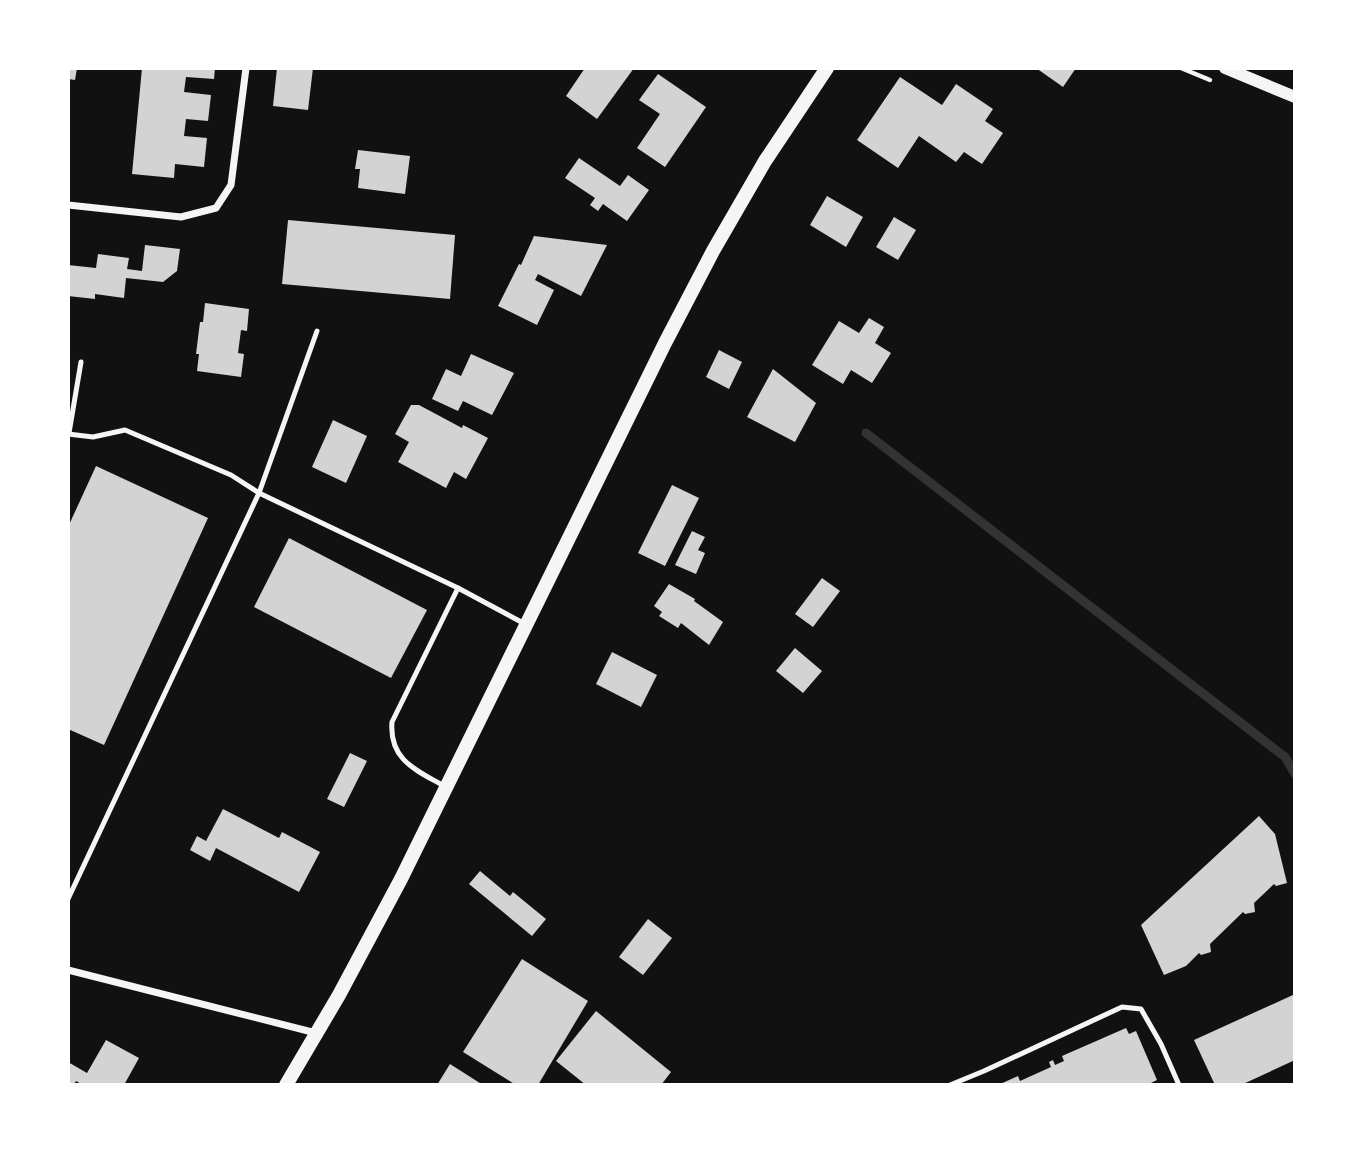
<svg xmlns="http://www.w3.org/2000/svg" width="1363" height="1153" viewBox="0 0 1363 1153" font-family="'IBM Plex Sans',sans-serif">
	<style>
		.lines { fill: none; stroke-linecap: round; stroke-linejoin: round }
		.stream { stroke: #333; stroke-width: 9 }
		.building { fill: #d3d3d3 }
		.path { stroke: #f5f5f5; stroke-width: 4.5 }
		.service { stroke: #f5f5f5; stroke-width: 5 }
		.minor { stroke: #f5f5f5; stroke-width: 7 }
		.tertiary { stroke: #f5f5f5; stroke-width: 12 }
		.secondary { stroke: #f5f5f5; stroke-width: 14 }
	</style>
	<rect width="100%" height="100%" fill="#111"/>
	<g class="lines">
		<path class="stream" d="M866 433 1285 757 1295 774"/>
	</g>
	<g class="building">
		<path d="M68 68H77L75 80 68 79Z"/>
		<path d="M142 68H215L214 79 186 77 184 92 211 95 208 121 186 119 184 136 207 138 204 167 175 164 174 178 132 174Z"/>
		<path d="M277 68H313L308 110 273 106Z"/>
		<path d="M585 68H634L597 119 566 96Z"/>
		<path d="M1036 68H1076L1063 87Z"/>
		<path d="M658 74 706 107 665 167 637 148 660 114 639 100Z"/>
		<path d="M900 77 942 105 956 84 993 109 985 121 1003 133 982 164 964 152 956 162 919 136 898 168 857 140Z"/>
		<path d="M358 150 410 156 405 194 358 188 360 169H355Z"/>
		<path d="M579 158 620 186 628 175 649 190 627 221 603 204 598 211 590 205 595 198 565 178Z"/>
		<path d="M827 196 863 217 846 247 810 225Z"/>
		<path d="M894 217 916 230 898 260 876 247Z"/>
		<path d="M288 220 455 235 450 299 282 284Z"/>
		<path d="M534 236 607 245 581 296 538 274 535 280 554 290 537 325 498 306 519 264 521 265Z"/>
		<path d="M145 245 180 249 177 271 163 282 126 278 124 298 95 294V299L68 296V265L96 268 98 254 129 258 127 269 142 271Z"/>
		<path d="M205 303 249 309 247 331 241 330 238 353 244 354 241 377 197 371 199 354H196L200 322H203Z"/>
		<path d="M869 318 884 327 875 343 891 353 872 383 851 370 843 384 812 365 839 321 859 333Z"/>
		<path d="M719 350 742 362 729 389 706 377Z"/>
		<path d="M471 354 514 373 492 415 463 401 458 411 432 399 446 369 461 376Z"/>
		<path d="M773 369 816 403 795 442 747 417Z"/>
		<path d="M411 405H419L462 428 463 425 488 438 466 479 454 472 446 488 398 462 409 442 395 434Z"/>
		<path d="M333 420 367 436 346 483 312 467Z"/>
		<path d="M96 466 208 518 104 745 68 729V527Z"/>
		<path d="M672 485 699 498 665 566 638 553Z"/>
		<path d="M692 531 705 537 698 550 705 553 696 574 675 565Z"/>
		<path d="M289 538 427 610 391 678 254 607Z"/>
		<path d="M822 578 840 591 813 627 795 614Z"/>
		<path d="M669 584 695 599 694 601 723 622 709 645 681 623 678 628 659 616 662 612 654 606Z"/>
		<path d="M795 648 822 671 803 693 776 671Z"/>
		<path d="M612 652 657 675 641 707 596 684Z"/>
		<path d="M350 753 367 761 344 807 327 799Z"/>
		<path d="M223 809 279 838 282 832 320 852 299 892 216 848 210 861 190 850 197 836 206 841Z"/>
		<path d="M1259 816 1275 834 1287 883 1276 886 1274 884 1254 903 1255 912 1245 914 1243 912 1210 944 1211 952 1201 955 1199 953 1186 966 1164 975 1141 925Z"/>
		<path d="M480 871 510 896 513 892 546 919 532 936 469 884Z"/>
		<path d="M648 919 672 938 643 975 619 957Z"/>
		<path d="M522 959 588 1001 538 1085H516L463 1052Z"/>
		<path d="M1295 994V1060L1241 1085H1215L1194 1040Z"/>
		<path d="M596 1011 671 1072 661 1085H586L556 1061Z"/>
		<path d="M1126 1028 1129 1034 1136 1031 1157 1080 1147 1085H998L1018 1076 1020 1081 1051 1067 1049 1062 1053 1060 1055 1065 1064 1061 1062 1056Z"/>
		<path d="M106 1040 139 1058 124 1085H83L76 1081 74 1085H68V1062L87 1073Z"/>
		<path d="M450 1064 483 1085H437Z"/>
	</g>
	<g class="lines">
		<path class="path" d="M1181 68 1210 80"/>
		<g class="service">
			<path d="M69 433 81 362"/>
			<path d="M68 434 93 437 125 430 231 475 259 493 458 588 525 624"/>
			<path d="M444 786C416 770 389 760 392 722L458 588"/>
			<path d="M68 899 259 493 317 331"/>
			<path d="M950 1085 984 1071 1122 1007 1141 1009 1161 1044 1179 1085"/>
		</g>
		<g class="minor">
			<path d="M68 205 181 217 216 208 231 185 246 68"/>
			<path d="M68 970 316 1033"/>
		</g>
		<path class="tertiary" d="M1225 68 1295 97"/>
		<path class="secondary" d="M286 1085 339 995 401 879 665 343 713 251 765 161 827 68"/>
	</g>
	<rect width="1363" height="1153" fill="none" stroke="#ffffff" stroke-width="140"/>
</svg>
